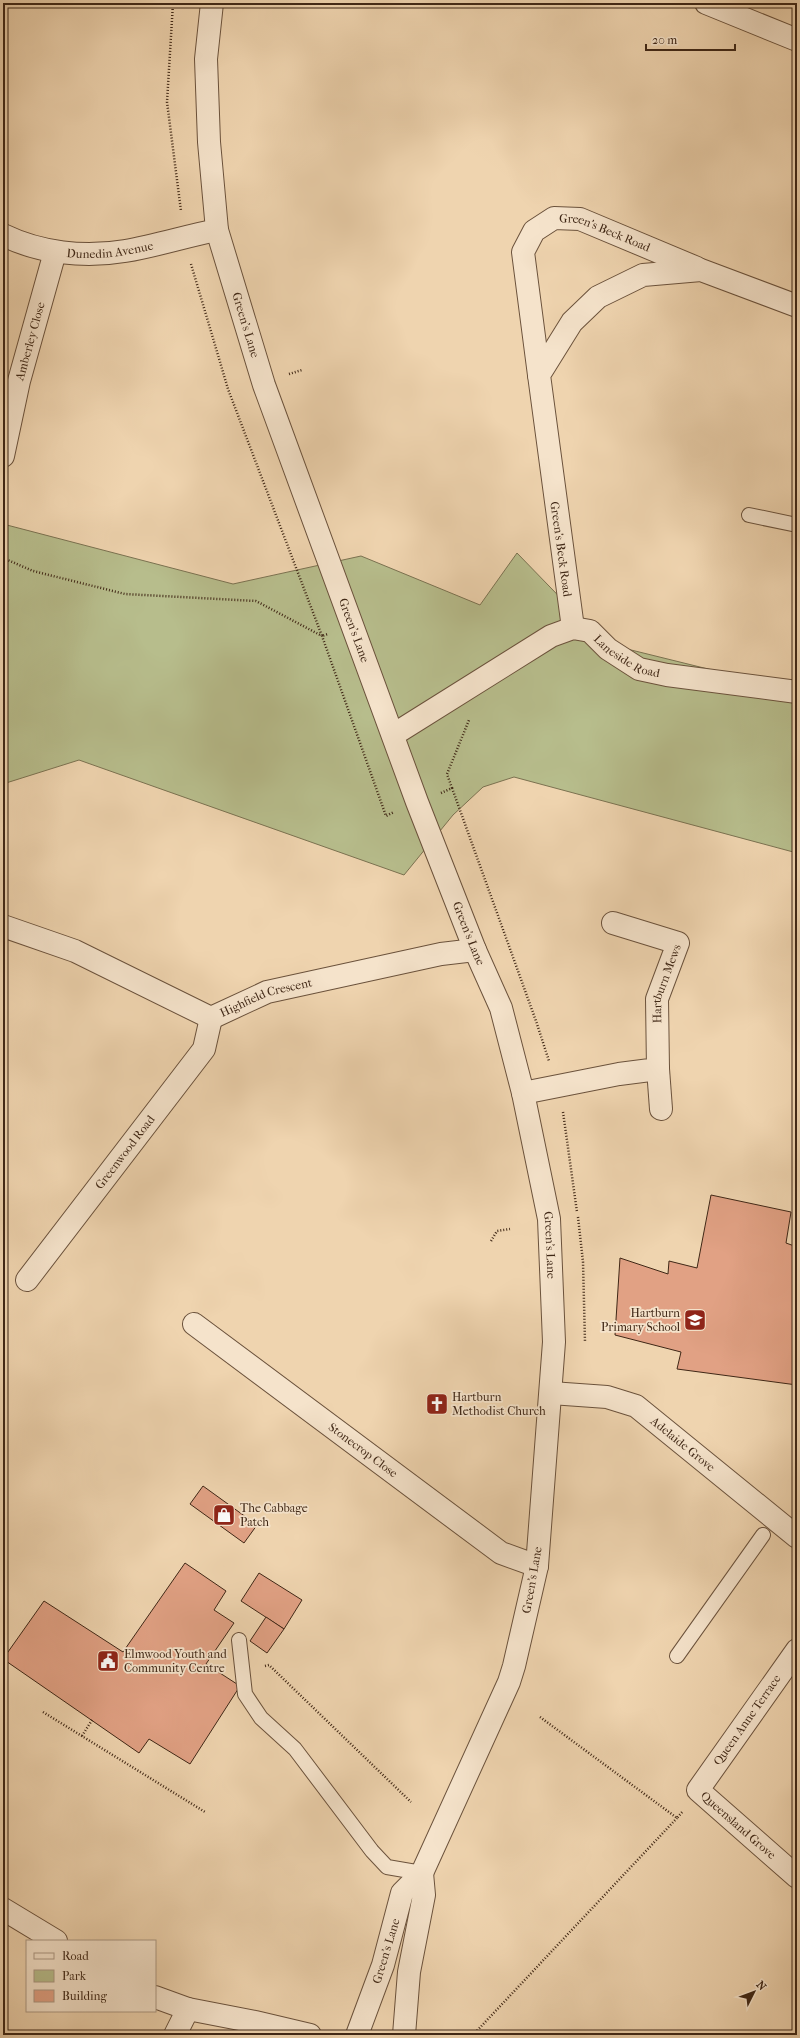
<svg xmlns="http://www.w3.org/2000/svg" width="800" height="2038" viewBox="0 0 800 2038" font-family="'IM FELL French Canon',serif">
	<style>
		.green { fill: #b7bd8c; stroke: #7b7251 }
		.building { fill: #e1a184; stroke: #3f2716 }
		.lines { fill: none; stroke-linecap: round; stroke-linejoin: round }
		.service-casing { stroke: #6b523c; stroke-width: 16 }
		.minor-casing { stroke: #6b523c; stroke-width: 24 }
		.tertiary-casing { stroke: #6b523c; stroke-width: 24 }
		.path { stroke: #3f2716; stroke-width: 2.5; stroke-dasharray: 1 2; stroke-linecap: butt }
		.service { stroke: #f5e3cb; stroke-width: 14 }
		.minor { stroke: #f5e3cb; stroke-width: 22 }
		.tertiary { stroke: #f5e3cb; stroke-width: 22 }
		.labels { text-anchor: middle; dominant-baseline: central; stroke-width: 3.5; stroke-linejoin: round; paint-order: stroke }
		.street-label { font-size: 12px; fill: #3f2716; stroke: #f5e3cb }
		.poi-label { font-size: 12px; fill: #3f2716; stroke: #f5e3cb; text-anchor: start }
	</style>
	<rect width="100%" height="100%" fill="#efd4af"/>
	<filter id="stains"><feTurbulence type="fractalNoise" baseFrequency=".005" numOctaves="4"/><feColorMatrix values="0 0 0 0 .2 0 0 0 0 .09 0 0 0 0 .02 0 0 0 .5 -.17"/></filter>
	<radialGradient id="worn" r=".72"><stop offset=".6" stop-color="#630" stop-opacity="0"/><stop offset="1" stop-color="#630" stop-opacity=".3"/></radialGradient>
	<path class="green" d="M3 524 233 584 361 556 480 605 517 553 614 653 619 647 797 691V853L514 777 483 787 453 815 404 875 79 760 6 783 3 780Z"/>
	<g class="building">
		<path d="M711 1195 791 1212 786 1243 797 1247V1385L677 1369 681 1352 615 1335 620 1258 668 1274 669 1261 697 1268Z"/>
		<path d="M203 1486 257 1525 244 1543 190 1504Z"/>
		<path d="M185 1563 226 1591 214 1610 234 1623 206 1664 240 1686 190 1764 149 1739 139 1753 3 1659 44 1601 123 1652Z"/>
		<path d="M259 1573 302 1600 284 1629 241 1601Z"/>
		<path d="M266 1617 284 1629 267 1653 250 1641Z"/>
	</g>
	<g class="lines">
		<g class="service-casing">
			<g id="service">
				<path d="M749 515 797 525"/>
				<path d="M239 1640 245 1694 261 1718 295 1749 372 1851 387 1867 422 1873"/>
				<path d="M677 1656 763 1535"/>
			</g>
		</g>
		<g class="minor-casing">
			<g id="minor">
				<path d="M706 3 797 40"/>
				<path id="s1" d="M3 235C40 253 84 258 125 251 156 246 186 236 217 230"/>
				<path id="s2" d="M539 375 523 252 534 231 554 218 580 219 697 268"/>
				<path id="s3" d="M3 456 19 381 55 252"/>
				<path d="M573 628 539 375 572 322 598 297 643 275 701 270 797 306"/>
				<path id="s4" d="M393 735 551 636 573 628 590 631 608 649 639 669 667 675 797 692"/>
				<path id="s5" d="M3 926 75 951 211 1018 267 992 441 954 475 950"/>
				<path d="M658 1069 661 1109"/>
				<path id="s6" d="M523 1093 619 1074 658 1069 657 999 678 943 613 923"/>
				<path id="s7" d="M27 1280 204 1049 211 1018"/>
				<path id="s8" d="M194 1324 501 1553 537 1566"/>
				<path id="s9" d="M551 1393 607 1397 636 1406 797 1537"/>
				<path id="s10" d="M797 1650 698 1790 797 1877"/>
				<path d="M175 2035 188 2009"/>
			</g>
		</g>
		<g class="tertiary-casing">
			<g id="tertiary">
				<path id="s11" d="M212 3 206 59 209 142 217 230 264 385 417 802 475 950 501 1008 523 1093 549 1219 554 1342 537 1566 514 1666 509 1682 422 1873 402 1893 383 1965 357 2035"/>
				<path d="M3 1909 56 1941"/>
				<path d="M155 1997 188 2009 255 2022 310 2035"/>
				<path d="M404 2035 409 1972 424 1895 422 1873"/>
			</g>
		</g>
		<g class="path">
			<path d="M173 3 167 102 181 211"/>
			<path d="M191 264 228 389 322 636 328 634"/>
			<path d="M289 374 302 370"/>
			<path d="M3 558 33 571 125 594 256 601 322 636 386 816 394 812"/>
			<path d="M452 788 536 1021 549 1061"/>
			<path d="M441 793 452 788 447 774 469 720"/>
			<path d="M563 1112 577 1212"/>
			<path d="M578 1217 583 1262 585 1342"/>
			<path d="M491 1241 497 1231 510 1229"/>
			<path d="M265 1666 269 1665 411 1802"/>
			<path d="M43 1712 205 1812"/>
			<path d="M540 1717 677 1818 683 1811"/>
			<path d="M82 1736 92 1720"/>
			<path d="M473 2035 677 1818"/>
		</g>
		<use href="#service" class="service"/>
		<use href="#minor" class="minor"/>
		<use href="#tertiary" class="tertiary"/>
	</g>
	<defs>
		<g id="school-square" transform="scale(1.15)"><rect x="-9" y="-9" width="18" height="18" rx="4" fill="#8f2418" stroke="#f5e3cb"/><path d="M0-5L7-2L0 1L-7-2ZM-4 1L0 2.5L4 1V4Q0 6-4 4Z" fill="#fff"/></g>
		<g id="church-square" transform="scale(1.15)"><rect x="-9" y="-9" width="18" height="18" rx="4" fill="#8f2418" stroke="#f5e3cb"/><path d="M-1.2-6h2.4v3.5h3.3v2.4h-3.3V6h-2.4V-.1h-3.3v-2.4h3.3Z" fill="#fff"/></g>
		<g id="shop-square" transform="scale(1.15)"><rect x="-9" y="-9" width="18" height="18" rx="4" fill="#8f2418" stroke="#f5e3cb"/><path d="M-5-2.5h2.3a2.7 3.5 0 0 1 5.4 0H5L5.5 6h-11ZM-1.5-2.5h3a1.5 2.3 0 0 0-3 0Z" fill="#fff"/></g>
		<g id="civic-square" transform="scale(1.15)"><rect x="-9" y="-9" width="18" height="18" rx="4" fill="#8f2418" stroke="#f5e3cb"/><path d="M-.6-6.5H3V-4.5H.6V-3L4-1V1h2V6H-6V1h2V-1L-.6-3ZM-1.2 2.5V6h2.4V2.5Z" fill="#fff"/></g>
	</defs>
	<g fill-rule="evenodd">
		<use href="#school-square" x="695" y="1320"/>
		<use href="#church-square" x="437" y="1404"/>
		<use href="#shop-square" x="224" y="1515"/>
		<use href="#civic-square" x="108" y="1661"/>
	</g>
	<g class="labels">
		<g class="street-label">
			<text stroke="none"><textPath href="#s2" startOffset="225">Green's Beck Road</textPath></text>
			<text stroke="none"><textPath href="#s1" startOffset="110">Dunedin Avenue</textPath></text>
			<text stroke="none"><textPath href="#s11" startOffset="327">Green's Lane</textPath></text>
			<text stroke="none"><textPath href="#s3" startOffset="118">Amberley Close</textPath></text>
			<text transform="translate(561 549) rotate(82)">Green's Beck Road</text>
			<text stroke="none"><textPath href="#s11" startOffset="651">Green's Lane</textPath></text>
			<text stroke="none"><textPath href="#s4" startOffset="273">Laneside Road</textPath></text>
			<text stroke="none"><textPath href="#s11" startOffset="975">Green's Lane</textPath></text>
			<text stroke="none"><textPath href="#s6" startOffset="224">Hartburn Mews</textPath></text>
			<text stroke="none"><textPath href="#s5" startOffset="287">Highfield Crescent</textPath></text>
			<text stroke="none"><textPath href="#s7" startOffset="161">Greenwood Road</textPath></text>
			<text stroke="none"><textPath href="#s11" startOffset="1299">Green's Lane</textPath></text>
			<text stroke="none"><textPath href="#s9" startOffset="147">Adelaide Grove</textPath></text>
			<text stroke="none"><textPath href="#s8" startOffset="211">Stonecrop Close</textPath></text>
			<text transform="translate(532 1580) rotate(-80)">Green's Lane</text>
			<text transform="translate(747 1720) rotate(-55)">Queen Anne Terrace</text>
			<text stroke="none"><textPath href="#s10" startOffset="225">Queensland Grove</textPath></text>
			<text transform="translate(386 1951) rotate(-73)">Green's Lane</text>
		</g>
		<g class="poi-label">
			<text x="680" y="1313" text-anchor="end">Hartburn<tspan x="680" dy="14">Primary School</tspan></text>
			<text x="452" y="1397">Hartburn<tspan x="452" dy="14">Methodist Church</tspan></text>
			<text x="240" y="1508">The Cabbage<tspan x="240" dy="14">Patch</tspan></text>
			<text x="124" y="1654">Elmwood Youth and<tspan x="124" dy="14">Community Centre</tspan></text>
		</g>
	</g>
	<rect width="800" height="2038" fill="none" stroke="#efd4af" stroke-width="16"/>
	<rect x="4" y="4" width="792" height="2030" fill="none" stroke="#3f2716" stroke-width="2"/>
	<rect x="8" y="8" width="784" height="2022" fill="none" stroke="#3f2716"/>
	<rect x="26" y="1940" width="130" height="72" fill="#f5e3cb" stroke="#ac9883"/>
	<rect x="34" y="1953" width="20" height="6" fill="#f5e3cb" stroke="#ac9883"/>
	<text x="62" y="1960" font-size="12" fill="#3f2716">Road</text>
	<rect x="34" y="1970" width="20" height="12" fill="#b7bd8c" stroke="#ac9883"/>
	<text x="62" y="1980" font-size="12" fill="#3f2716">Park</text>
	<rect x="34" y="1990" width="20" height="12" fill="#e1a184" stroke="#ac9883"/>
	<text x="62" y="2000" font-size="12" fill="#3f2716">Building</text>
	<g transform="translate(754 1992) rotate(48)" stroke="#f5e3cb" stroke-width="3" paint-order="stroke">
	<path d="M0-3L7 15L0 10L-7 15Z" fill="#3f2716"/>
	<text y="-6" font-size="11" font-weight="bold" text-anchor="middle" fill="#3f2716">N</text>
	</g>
	<path d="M646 44v6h89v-6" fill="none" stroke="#3f2716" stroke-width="2"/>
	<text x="652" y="44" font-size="12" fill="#3f2716" stroke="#f5e3cb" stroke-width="3" paint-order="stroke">20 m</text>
	<rect width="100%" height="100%" filter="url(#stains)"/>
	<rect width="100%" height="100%" fill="url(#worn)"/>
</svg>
